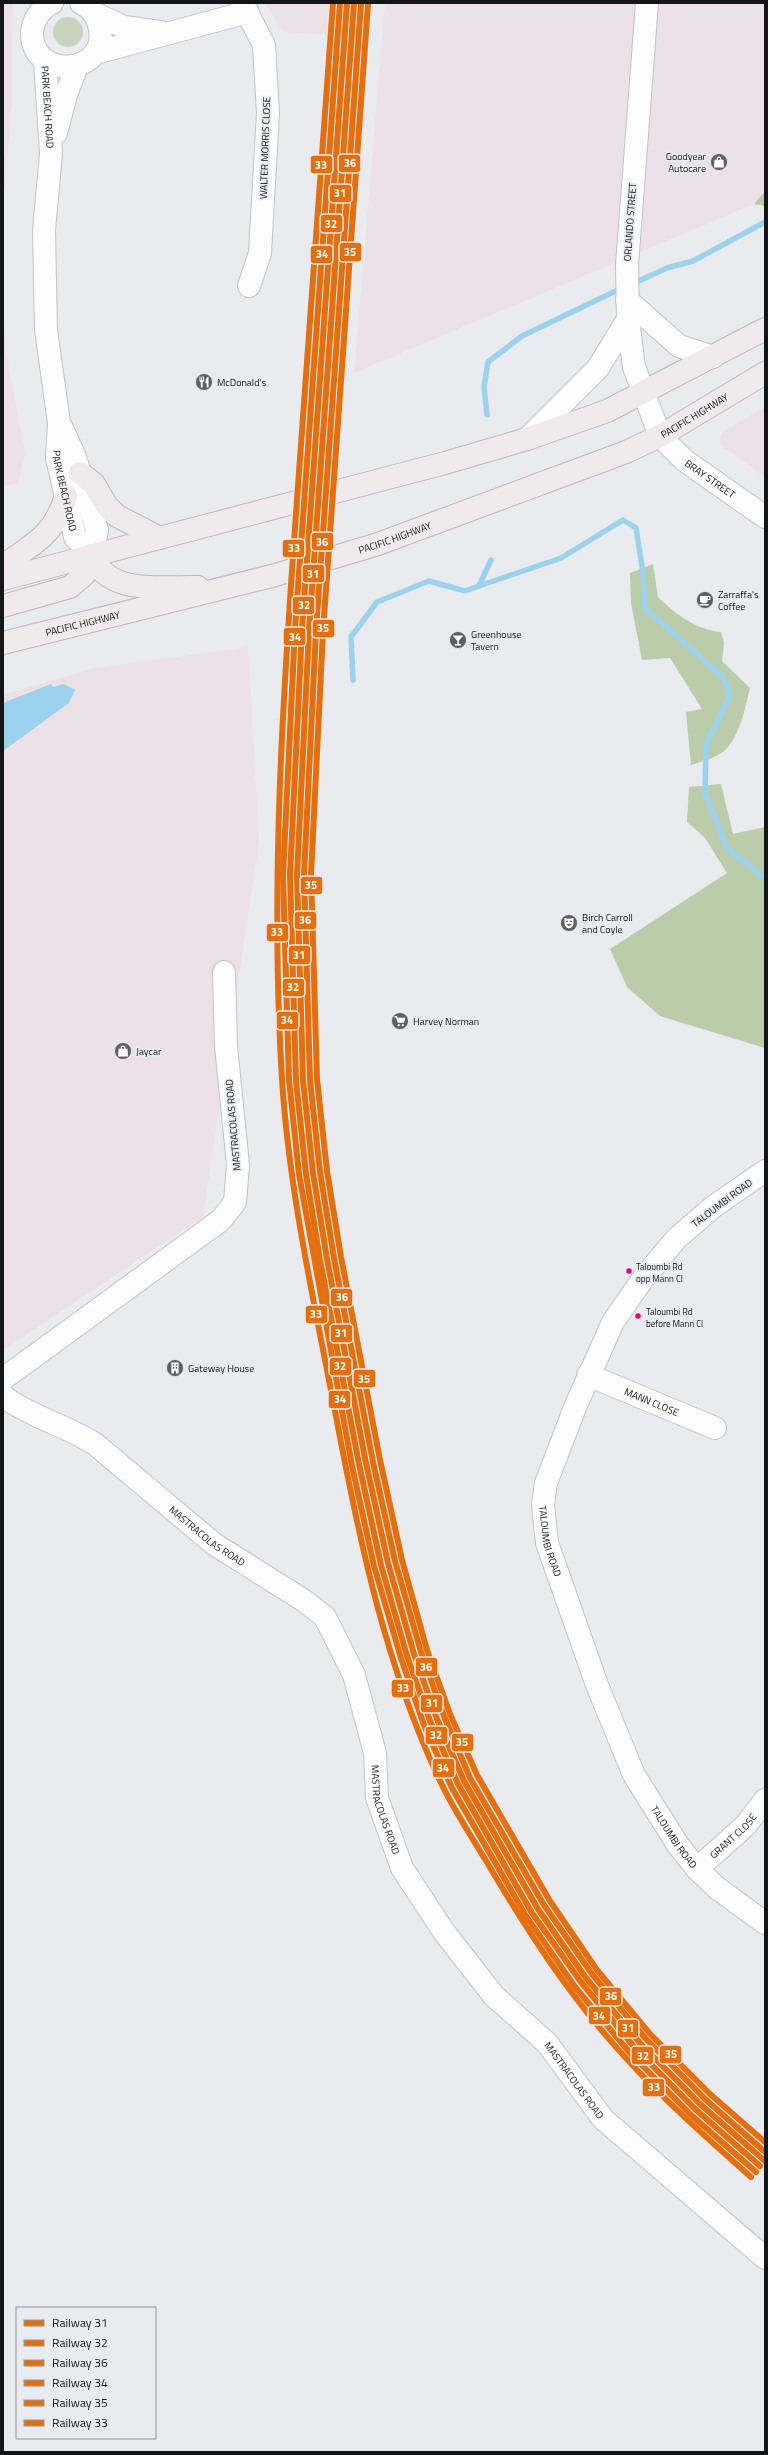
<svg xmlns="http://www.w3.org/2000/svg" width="768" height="2455" viewBox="0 0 768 2455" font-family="'Titillium Web',sans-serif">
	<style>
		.commercial { fill: #ede1e8 }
		.green { fill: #c8d4c0 }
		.forest { fill: #bbccab }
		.water { fill: #9dd2ed }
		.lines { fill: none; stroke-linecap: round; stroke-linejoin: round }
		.stream { stroke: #9dd2ed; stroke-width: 5.5 }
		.minor-casing { stroke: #c1c3c5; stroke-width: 24 }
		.highway-casing { stroke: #bcb7b9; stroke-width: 24 }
		.minor { stroke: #fcfcfc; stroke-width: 22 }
		.highway { stroke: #f1eaec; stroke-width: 22 }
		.rail-1-casing { stroke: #e8ebef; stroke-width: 9 }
		.rail-2-casing { stroke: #e8ebef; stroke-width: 9 }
		.rail-3-casing { stroke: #e8ebef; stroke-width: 9 }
		.rail-4-casing { stroke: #e8ebef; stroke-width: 9 }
		.rail-5-casing { stroke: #e8ebef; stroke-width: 9 }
		.rail-6-casing { stroke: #e8ebef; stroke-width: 9 }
		.rail-1 { stroke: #e56e0f; stroke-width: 6 }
		.rail-2 { stroke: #e56e0f; stroke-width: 6 }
		.rail-3 { stroke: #e56e0f; stroke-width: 6 }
		.rail-4 { stroke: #e56e0f; stroke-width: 6 }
		.rail-5 { stroke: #e56e0f; stroke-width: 6 }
		.rail-6 { stroke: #e56e0f; stroke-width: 6 }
		.bus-dot { fill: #e5007d; stroke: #e8ebef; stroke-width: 1.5 }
		.labels { text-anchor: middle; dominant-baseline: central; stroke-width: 3.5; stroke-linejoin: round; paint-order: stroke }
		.bus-label { font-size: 9px; fill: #141516; stroke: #e8ebef; text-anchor: start }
		.street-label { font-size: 10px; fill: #141516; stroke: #e8ebef }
		.poi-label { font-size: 10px; fill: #141516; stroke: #e8ebef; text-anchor: start }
		.line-badge { stroke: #e8ebef; stroke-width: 1.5 }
		.badge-label { font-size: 11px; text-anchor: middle; font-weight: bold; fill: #fff }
	</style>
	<rect width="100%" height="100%" fill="#e9ebee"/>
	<g class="commercial">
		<path d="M3 3H13L12 102 3 207Z"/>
		<path d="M265 3H336L335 35 283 32Z"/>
		<path d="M385 3H765V191L754 204 354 373Z"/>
		<path d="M3 288 5 347 25 453 18 483 3 486Z"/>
		<path d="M765 407V477L722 446 720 438 724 431Z"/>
		<path d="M248 647 259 842 203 1217 3 1350V695L95 668Z"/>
	</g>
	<circle class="green" cx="68" cy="32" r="15"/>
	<g class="forest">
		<path d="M765 191V206L754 204Z"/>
		<path d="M653 564 658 597C675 614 697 630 721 632L724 643 722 661 750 688C745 708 741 731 728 747 720 757 703 761 691 765L686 712 702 709 670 658 642 660 631 603 630 573Z"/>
		<path d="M721 784 733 834 765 827V1048L660 1016 627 987 610 949 727 873 705 838 687 822 689 787Z"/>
	</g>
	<path class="water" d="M51 684 53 687 64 684 75 690 69 703 3 751V703Z"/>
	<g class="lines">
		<g class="stream">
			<path d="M632 284 667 268 693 261 765 222"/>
			<path d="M487 415 484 387 488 362 522 336 622 288"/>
			<path d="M479 586 561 558 623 520 636 528 643 573 645 608 724 678 730 695 706 745 705 793 727 848 765 878"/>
			<path d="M353 680 351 637 377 602 429 581 465 591 479 586 491 560"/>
		</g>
		<g class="minor-casing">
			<g id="minor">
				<path d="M52 3C41 8 33 20 32 32 31 81 108 76 100 29 98 17 92 8 81 3"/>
				<path d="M242 3 264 45 268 113 260 253 249 286"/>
				<path id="s1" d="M647 3 627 265 628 319 634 367 660 436 684 460 765 517"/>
				<path d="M94 13 124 27 160 32"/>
				<path d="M95 53 248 12"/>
				<path id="s2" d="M45 60 51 154 44 230 46 330 59 423 57 458 75 537 92 555"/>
				<path d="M56 133 66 95 77 66"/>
				<path d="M627 300 679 346 713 357"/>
				<path d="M60 424 75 457 97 530 92 555"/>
				<path d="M527 439 598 368 628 319"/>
				<path id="s3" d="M765 1171 713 1207 676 1239 642 1280 613 1322 576 1405 546 1483 543 1505 547 1543 597 1685 634 1775 678 1845 697 1869 717 1888 765 1923"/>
				<path id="s4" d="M588 1375 715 1428"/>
				<path d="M3 1379 221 1220 235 1202 238 1165 226 1046 224 972"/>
				<path id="s5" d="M3 1396C31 1417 65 1425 95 1444L214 1544 303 1600 325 1617 354 1675 375 1753 377 1798 402 1868 444 1932 494 1996 547 2043 603 2119 765 2258"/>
				<path id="s6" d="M697 1869 746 1825 765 1800"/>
			</g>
		</g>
		<g class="highway-casing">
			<g id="highway">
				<path d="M80 473 94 484 107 506 117 516 160 538"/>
				<path d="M92 555C107 596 162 586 198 587"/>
				<path d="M3 566C35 542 53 537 66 496"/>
				<path d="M3 579 445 463 527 439 607 411 765 329"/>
				<path d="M3 606 70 587 84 575 92 555"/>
				<path id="s7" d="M3 643 272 576 378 544 626 452 660 436 765 373"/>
			</g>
		</g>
		<use href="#minor" class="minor"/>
		<use href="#highway" class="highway"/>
		<g class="rail-1-casing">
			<path id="rail-1" d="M354 3 309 630 297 875 303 1080 313 1173 327 1259 366 1463 388 1563 414 1654 437 1719 464 1781 538 1909 586 1978 640 2043 700 2104 765 2161"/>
		</g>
		<g class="rail-2-casing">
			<path id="rail-2" d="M347 3 302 629 290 875 296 1081 306 1174 320 1260 359 1464 381 1565 407 1656 430 1721 458 1784 532 1913 581 1982 635 2048 695 2109 760 2166"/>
		</g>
		<g class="rail-3-casing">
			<path id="rail-3" d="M361 4 316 630 304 875 310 1080 320 1172 334 1258 373 1462 395 1561 421 1652 444 1716 470 1778 544 1905 592 1974 645 2038 705 2099 765 2152"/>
		</g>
		<g class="rail-4-casing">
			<path id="rail-4" d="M340 3 295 629 283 875 289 1080 299 1174 352 1466 374 1566 401 1658 424 1725 452 1788 526 1916 575 1987 630 2053 691 2115 756 2172"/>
		</g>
		<g class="rail-5-casing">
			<path id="rail-5" d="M368 4 323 631 311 875 317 1079 327 1171 341 1257 380 1460 402 1560 427 1650 450 1714 477 1775 550 1901 597 1970 650 2034 710 2094 765 2142"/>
		</g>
		<g class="rail-6-casing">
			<path id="rail-6" d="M333 3C321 169 309 335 297 500 283 693 270 886 282 1079 289 1191 314 1301 335 1411 359 1539 386 1671 444 1789 456 1813 471 1836 485 1859 526 1929 570 1997 625 2057 664 2100 708 2139 751 2177"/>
		</g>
		<use href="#rail-1" class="rail-1"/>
		<use href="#rail-2" class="rail-2"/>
		<use href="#rail-3" class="rail-3"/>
		<use href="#rail-4" class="rail-4"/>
		<use href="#rail-5" class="rail-5"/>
		<use href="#rail-6" class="rail-6"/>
	</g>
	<defs>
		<g id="shop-disc" transform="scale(0.9)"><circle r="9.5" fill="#5f6062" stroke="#e8ebef"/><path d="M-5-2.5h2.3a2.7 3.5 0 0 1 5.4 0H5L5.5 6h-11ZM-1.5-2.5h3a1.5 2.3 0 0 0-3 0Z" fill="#fff"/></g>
		<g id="restaurant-disc" transform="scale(0.9)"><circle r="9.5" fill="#5f6062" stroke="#e8ebef"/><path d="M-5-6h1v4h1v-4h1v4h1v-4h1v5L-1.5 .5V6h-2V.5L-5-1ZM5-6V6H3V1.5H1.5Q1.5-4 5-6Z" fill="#fff"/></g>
		<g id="cafe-disc" transform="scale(0.9)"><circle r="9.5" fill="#5f6062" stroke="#e8ebef"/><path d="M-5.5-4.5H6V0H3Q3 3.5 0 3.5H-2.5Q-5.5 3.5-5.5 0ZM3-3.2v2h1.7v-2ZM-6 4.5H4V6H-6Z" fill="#fff"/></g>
		<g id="bar-disc" transform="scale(0.9)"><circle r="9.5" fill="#5f6062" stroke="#e8ebef"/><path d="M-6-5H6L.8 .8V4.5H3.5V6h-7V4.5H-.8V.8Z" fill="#fff"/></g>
		<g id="theatre-disc" transform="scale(0.9)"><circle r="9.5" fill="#5f6062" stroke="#e8ebef"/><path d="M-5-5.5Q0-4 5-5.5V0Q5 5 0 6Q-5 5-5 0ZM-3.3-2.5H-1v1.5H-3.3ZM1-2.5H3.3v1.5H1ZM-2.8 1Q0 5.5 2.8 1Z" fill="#fff"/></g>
		<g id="supermarket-disc" transform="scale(0.9)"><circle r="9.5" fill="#5f6062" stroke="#e8ebef"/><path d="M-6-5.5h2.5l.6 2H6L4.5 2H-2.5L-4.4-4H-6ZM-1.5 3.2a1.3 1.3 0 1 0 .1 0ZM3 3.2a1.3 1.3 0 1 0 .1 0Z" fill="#fff"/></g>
		<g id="building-disc" transform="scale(0.9)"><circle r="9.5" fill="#5f6062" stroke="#e8ebef"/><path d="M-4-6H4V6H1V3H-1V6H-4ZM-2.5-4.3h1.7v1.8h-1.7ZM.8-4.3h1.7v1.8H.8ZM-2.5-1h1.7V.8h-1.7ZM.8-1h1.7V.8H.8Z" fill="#fff"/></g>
	</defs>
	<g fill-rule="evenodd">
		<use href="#shop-disc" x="719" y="162"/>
		<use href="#restaurant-disc" x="204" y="382"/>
		<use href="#cafe-disc" x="705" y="600"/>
		<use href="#bar-disc" x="458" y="640"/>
		<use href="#theatre-disc" x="569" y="923"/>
		<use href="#supermarket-disc" x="400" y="1021"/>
		<use href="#shop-disc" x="123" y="1051"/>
		<use href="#building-disc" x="175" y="1368"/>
	</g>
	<g class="bus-dot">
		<circle cx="629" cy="1271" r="3.5"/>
		<circle cx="638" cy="1316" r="3.5"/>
	</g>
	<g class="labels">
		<g class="bus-label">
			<text x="636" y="1266">Taloumbi Rd<tspan x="636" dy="12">opp Mann Cl</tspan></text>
			<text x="646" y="1311">Taloumbi Rd<tspan x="646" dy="12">before Mann Cl</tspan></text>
		</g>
		<g class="street-label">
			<text stroke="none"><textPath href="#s2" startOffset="47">PARK BEACH ROAD</textPath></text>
			<text transform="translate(265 148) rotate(-88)">WALTER MORRIS CLOSE</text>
			<text transform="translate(630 222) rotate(-86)">ORLANDO STREET</text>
			<text stroke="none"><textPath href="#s7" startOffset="730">PACIFIC HIGHWAY</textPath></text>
			<text stroke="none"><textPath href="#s1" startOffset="505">BRAY STREET</textPath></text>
			<text stroke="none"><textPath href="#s2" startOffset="433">PARK BEACH ROAD</textPath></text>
			<text stroke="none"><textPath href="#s7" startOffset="406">PACIFIC HIGHWAY</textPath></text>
			<text stroke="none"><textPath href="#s7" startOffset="82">PACIFIC HIGHWAY</textPath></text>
			<text transform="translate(233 1125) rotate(-95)">MASTRACOLAS ROAD</text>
			<text transform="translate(722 1203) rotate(-37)">TALOUMBI ROAD</text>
			<text stroke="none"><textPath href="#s4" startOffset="69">MANN CLOSE</textPath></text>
			<text stroke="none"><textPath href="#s5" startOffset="249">MASTRACOLAS ROAD</textPath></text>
			<text stroke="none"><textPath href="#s3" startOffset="450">TALOUMBI ROAD</textPath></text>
			<text stroke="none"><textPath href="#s5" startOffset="596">MASTRACOLAS ROAD</textPath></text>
			<text stroke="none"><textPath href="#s6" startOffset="49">GRANT CLOSE</textPath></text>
			<text stroke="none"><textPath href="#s3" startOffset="773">TALOUMBI ROAD</textPath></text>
			<text stroke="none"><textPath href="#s5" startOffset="932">MASTRACOLAS ROAD</textPath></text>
		</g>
		<g class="poi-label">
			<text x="706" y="156" text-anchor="end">Goodyear<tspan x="706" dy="12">Autocare</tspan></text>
			<text x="217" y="382">McDonald's</text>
			<text x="718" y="594">Zarraffa's<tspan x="718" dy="12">Coffee</tspan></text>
			<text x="471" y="634">Greenhouse<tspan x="471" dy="12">Tavern</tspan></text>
			<text x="582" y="917">Birch Carroll<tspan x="582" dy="12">and Coyle</tspan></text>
			<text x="413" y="1021">Harvey Norman</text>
			<text x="136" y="1051">Jaycar</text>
			<text x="188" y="1368">Gateway House</text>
		</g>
	</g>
	<g class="line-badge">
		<rect x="338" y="154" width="23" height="19" rx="4" fill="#e56e0f"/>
		<rect x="310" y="155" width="23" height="19" rx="4" fill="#e56e0f"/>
		<rect x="329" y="184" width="23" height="19" rx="4" fill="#e56e0f"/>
		<rect x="320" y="214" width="23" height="19" rx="4" fill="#e56e0f"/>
		<rect x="339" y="242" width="23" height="20" rx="4" fill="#e56e0f"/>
		<rect x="310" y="245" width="23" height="19" rx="4" fill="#e56e0f"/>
		<rect x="311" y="532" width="23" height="19" rx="4" fill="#e56e0f"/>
		<rect x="282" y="539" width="23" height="19" rx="4" fill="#e56e0f"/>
		<rect x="302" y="564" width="23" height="19" rx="4" fill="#e56e0f"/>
		<rect x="292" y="596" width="23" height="19" rx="4" fill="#e56e0f"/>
		<rect x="312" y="619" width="23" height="19" rx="4" fill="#e56e0f"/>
		<rect x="283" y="627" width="23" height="19" rx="4" fill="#e56e0f"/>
		<rect x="300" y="876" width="23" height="19" rx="4" fill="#e56e0f"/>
		<rect x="294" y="911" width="23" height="19" rx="4" fill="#e56e0f"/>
		<rect x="266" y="923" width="23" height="19" rx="4" fill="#e56e0f"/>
		<rect x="288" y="945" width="23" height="20" rx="4" fill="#e56e0f"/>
		<rect x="282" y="978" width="23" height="19" rx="4" fill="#e56e0f"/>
		<rect x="276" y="1011" width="23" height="19" rx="4" fill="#e56e0f"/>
		<rect x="330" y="1288" width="23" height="19" rx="4" fill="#e56e0f"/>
		<rect x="305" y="1305" width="23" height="19" rx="4" fill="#e56e0f"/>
		<rect x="330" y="1324" width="23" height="19" rx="4" fill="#e56e0f"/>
		<rect x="329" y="1357" width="23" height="19" rx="4" fill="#e56e0f"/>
		<rect x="353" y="1369" width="23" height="19" rx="4" fill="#e56e0f"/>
		<rect x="328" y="1390" width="23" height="19" rx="4" fill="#e56e0f"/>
		<rect x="415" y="1657" width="23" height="20" rx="4" fill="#e56e0f"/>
		<rect x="391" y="1679" width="23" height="19" rx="4" fill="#e56e0f"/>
		<rect x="420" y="1694" width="23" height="19" rx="4" fill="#e56e0f"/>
		<rect x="425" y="1726" width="23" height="19" rx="4" fill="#e56e0f"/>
		<rect x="451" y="1733" width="23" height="19" rx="4" fill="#e56e0f"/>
		<rect x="432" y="1758" width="23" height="20" rx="4" fill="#e56e0f"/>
		<rect x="599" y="1987" width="23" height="19" rx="4" fill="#e56e0f"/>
		<rect x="588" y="2006" width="23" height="19" rx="4" fill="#e56e0f"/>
		<rect x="617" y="2019" width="22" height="19" rx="4" fill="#e56e0f"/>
		<rect x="659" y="2045" width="23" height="19" rx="4" fill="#e56e0f"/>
		<rect x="631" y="2046" width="23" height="19" rx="4" fill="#e56e0f"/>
		<rect x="642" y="2078" width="23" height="19" rx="4" fill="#e56e0f"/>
	</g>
	<g class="badge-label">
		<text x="350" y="167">36</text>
		<text x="321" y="169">33</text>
		<text x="340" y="197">31</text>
		<text x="331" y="228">32</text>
		<text x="350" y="256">35</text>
		<text x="322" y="258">34</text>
		<text x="322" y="546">36</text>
		<text x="294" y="552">33</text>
		<text x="313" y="578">31</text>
		<text x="304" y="609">32</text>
		<text x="323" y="632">35</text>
		<text x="295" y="641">34</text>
		<text x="311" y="889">35</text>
		<text x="305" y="924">36</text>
		<text x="277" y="936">33</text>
		<text x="299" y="959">31</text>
		<text x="293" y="991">32</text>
		<text x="287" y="1024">34</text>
		<text x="342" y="1301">36</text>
		<text x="316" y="1318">33</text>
		<text x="341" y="1337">31</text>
		<text x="340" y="1370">32</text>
		<text x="364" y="1383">35</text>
		<text x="340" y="1403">34</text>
		<text x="426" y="1671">36</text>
		<text x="403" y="1692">33</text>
		<text x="432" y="1707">31</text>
		<text x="436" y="1739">32</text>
		<text x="462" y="1746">35</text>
		<text x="443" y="1772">34</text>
		<text x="611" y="2000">36</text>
		<text x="599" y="2020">34</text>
		<text x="628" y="2032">31</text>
		<text x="671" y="2058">35</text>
		<text x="643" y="2060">32</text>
		<text x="654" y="2091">33</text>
	</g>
	<rect width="768" height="2455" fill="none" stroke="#141516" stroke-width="8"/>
	<rect x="16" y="2307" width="140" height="132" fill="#e8ebef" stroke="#939598"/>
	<rect x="24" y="2320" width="20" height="6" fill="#e56e0f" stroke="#939598"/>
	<text x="52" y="2327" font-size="12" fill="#141516">Railway 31</text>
	<rect x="24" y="2340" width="20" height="6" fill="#e56e0f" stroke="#939598"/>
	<text x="52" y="2347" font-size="12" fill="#141516">Railway 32</text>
	<rect x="24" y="2360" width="20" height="6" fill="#e56e0f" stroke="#939598"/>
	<text x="52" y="2367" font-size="12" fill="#141516">Railway 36</text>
	<rect x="24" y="2380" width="20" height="6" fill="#e56e0f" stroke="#939598"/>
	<text x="52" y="2387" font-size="12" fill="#141516">Railway 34</text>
	<rect x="24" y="2400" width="20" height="6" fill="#e56e0f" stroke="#939598"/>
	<text x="52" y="2407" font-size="12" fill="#141516">Railway 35</text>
	<rect x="24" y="2420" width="20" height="6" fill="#e56e0f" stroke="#939598"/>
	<text x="52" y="2427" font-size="12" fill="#141516">Railway 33</text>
</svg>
